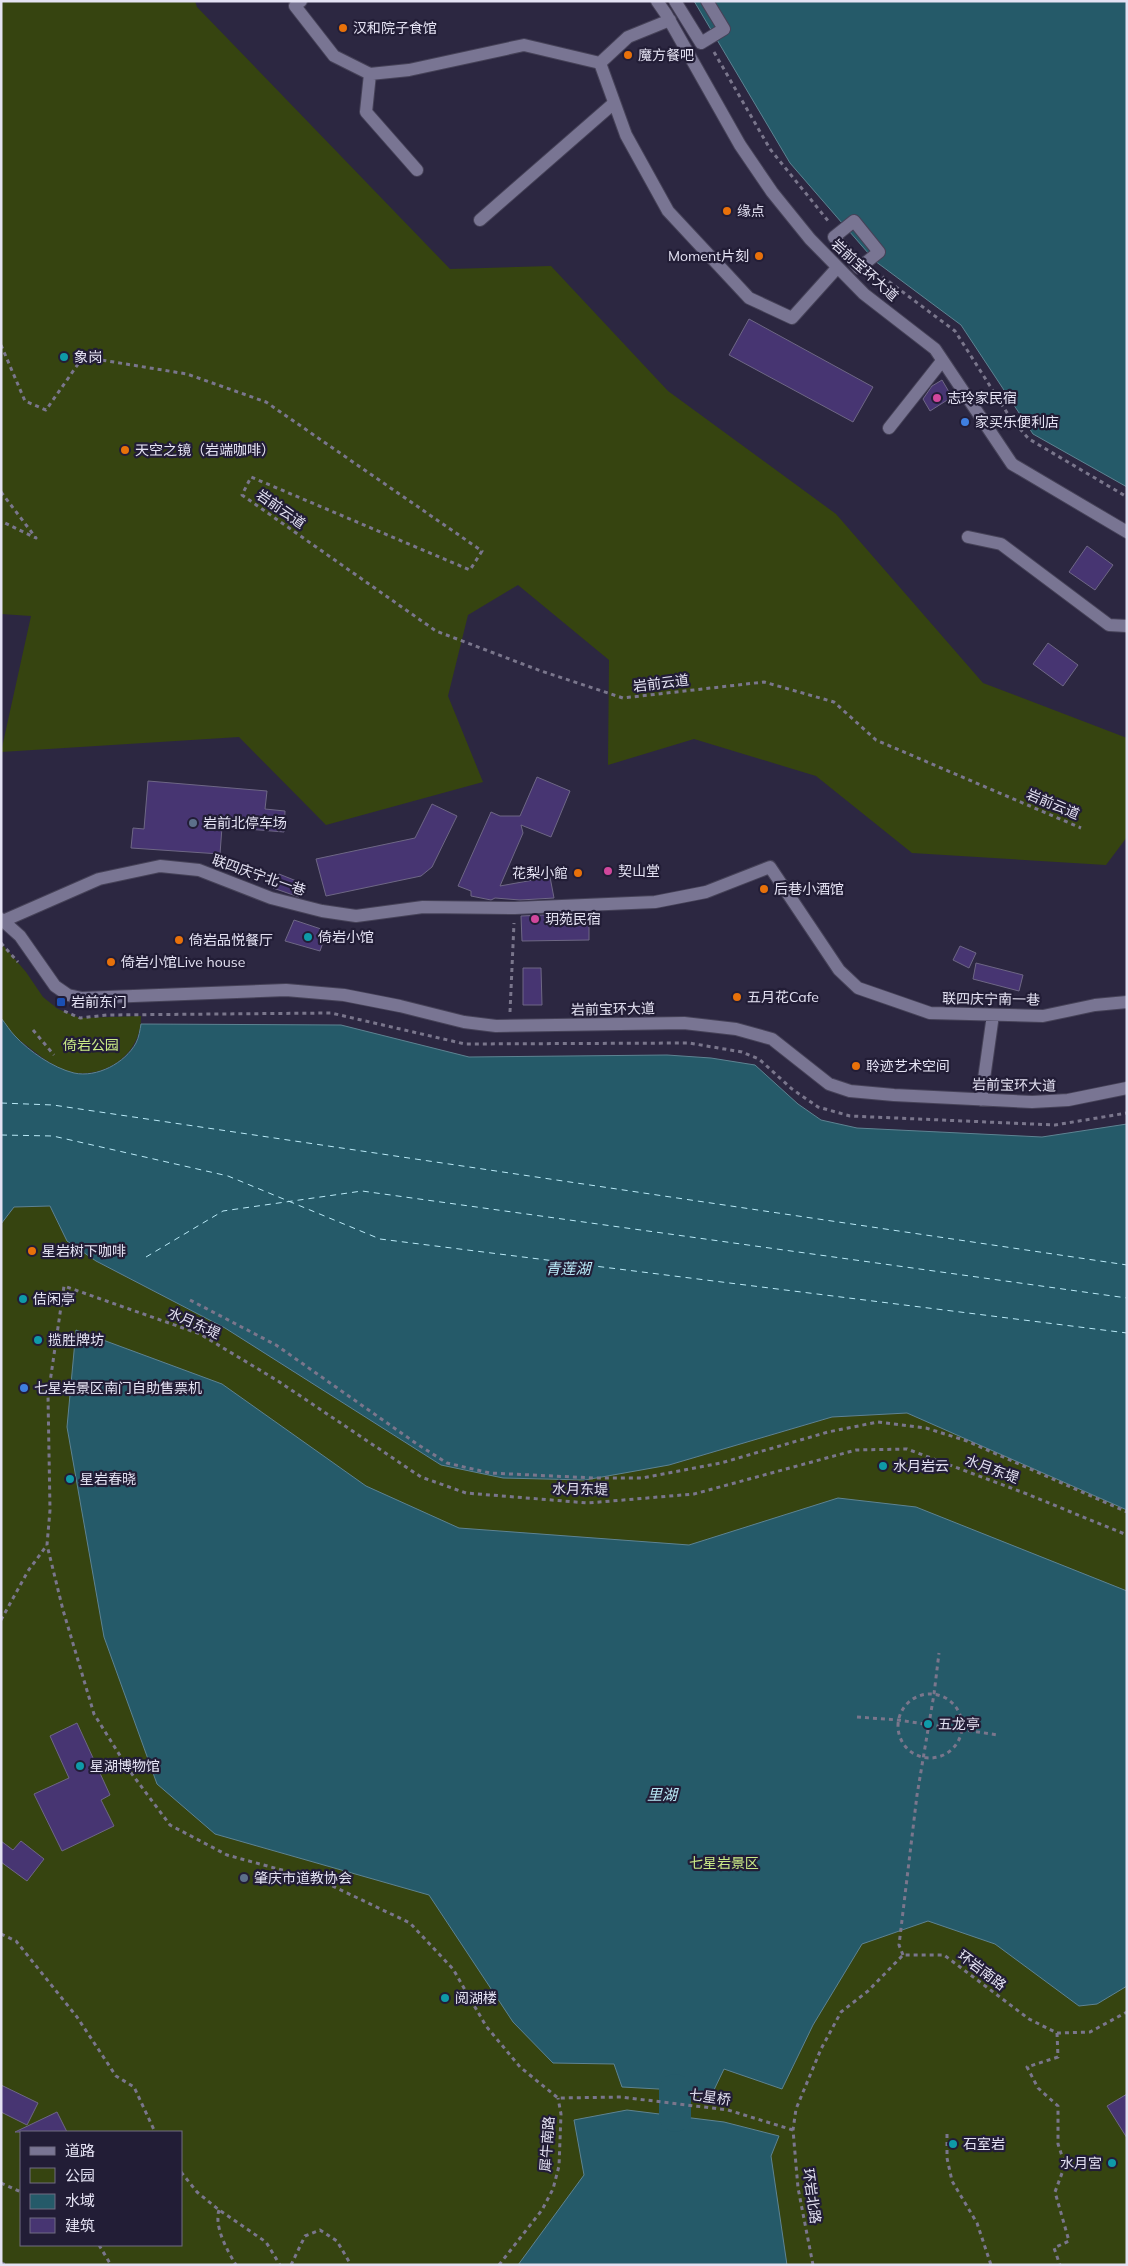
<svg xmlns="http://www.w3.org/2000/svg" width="1128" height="2266" font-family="Mulish,'Noto Sans SC',sans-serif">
<rect width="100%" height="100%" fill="#2c2741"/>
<path fill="#364410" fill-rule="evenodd" d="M1,1H195L197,7L450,269L551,266L668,391L836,514L983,683L1127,738V837L1106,865L912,853L816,776L694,739L608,765L609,660L518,585L468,615L448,696L483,782L326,825L239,737L1,752L31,616L1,614Z
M1,943L26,972L43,997L58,1009L80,1018L141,1016C142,1051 110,1077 75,1073C57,1070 40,1056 26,1045C17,1038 3,1027 1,1016C0,998 1,963 1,943Z
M50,1206L67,1241L96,1261L225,1328L441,1465H669L832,1417L907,1413L1127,1510V2265H1V1224L14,1207ZM21,2132H181V2245H21Z"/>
<path fill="#255a69" stroke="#5e8392" d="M694,1H1127V487L1033,434L961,325L875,261L790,163Z
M1,1018C6,1024 10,1031 15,1036C29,1051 53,1068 74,1073C97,1078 125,1063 136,1043C139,1037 140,1030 141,1024L341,1025L469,1057L667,1055L711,1058L755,1065L798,1104L821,1120L857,1128L1042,1137L1127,1124V1510L907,1413L832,1417L669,1465L585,1480L503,1478L441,1465L225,1328L96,1261L67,1241L50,1206L14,1207L1,1224Z
M76,1330L222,1384L366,1486L459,1528L689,1545L838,1498L916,1507L1127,1591V1986L1097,2004L1079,2006L995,1944L928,1921L862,1944L813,2025L782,2089L724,2069L713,2092L622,2087L614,2064L553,2063L513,2022L429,1895L215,1834L157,1784L104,1637L67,1427Z
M627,2110L724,2122L779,2136L771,2156L787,2265H518L584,2175L574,2120Z"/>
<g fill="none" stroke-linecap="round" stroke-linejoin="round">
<path stroke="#255a69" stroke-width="32" d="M675,2116V2090"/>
<path stroke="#b9e9f7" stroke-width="1" stroke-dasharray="6 5" stroke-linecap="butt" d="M1,1103L53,1105L1127,1265
M1,1135L53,1136L228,1176L380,1239L1127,1333
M146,1257L223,1211L362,1191L1127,1298"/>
</g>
<path fill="#473572" stroke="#6e6785" d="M749,319L873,387L853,422L729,355Z
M942,380L952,397L930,411L923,399L932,386Z
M1087,546L1113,565L1095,590L1069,572Z
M1048,643L1078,665L1063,686L1033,664Z
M537,777L570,791L551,837L521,825L523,833L500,886L550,877L554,898L520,900L495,898L491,900L471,896V891L458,886L491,812L500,816H520Z
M148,781L267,791L265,809L285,811L284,832L222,827L220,854L131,848L133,828L144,829Z
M432,804L457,816L432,867L421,876L326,896L316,859L415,838Z
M279,874L304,884L299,897L273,888Z
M589,913V940L522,941L521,916Z
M294,920L327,931L320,951L285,941Z
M960,946L976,953L969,968L953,960Z
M976,963L1023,975L1019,991L973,979Z
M523,968H541L542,1005H523Z
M77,1723L110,1795L101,1800L114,1826L62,1851L34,1794L69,1778L50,1736Z
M1,1841L13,1850L21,1841L44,1859L27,1881L1,1862Z
M1,2085L38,2103L27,2125L1,2112Z
M1127,2094V2138L1107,2106Z
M57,2112L67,2132H15Z"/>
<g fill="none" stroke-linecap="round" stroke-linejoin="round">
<g stroke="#464258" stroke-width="14">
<path id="minor" d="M301,1L295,6L334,56L370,74L409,70L524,45L600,63L626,135L668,211L749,298L792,318L837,268
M657,1L666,14L740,145L772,192L810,239L864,294L935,349L1012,464L1127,532
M675,1L701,43L724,29L707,1
M600,63L628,37L670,20
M370,74L366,112L417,170
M480,220L614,103
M854,221L879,252L859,268L834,237Z
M889,428L942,361
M968,537L1001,544L1109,625L1127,626
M1,919L20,936L55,986L68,995L82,998L286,990L344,995L400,1006L464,1022L496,1026L684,1023L736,1029L772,1039L829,1084L850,1091L894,1095L1032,1102L1068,1100L1127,1088
M3,921L99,879L160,866L199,870L271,898L322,911L356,916L423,907L515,908L655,902L706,892L770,867L839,970L858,988L930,1013L1043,1016L1095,1005L1127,1002
M981,1100L993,1015"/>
</g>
<path stroke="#7a768c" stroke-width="3" stroke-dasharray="4 4" stroke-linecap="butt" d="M714,52L770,149L829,222
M876,272L955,331L1011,419L1029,439L1127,497
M1,345L25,401L46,410L83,357L187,374L266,402L482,551L470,570L251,477L242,495L436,631L541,671L623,698L764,682L834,702L876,740L1081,828
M1,492L36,538L1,521
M1,943L18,962
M64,1011L80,1018L107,1015L331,1013L465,1044L689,1043L742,1052L759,1059L792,1089L818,1107L850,1116L1055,1125L1127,1113
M510,1012L514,923
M33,1030L54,1055
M190,1300L276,1345L417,1444L447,1463L490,1473L594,1478H642L721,1463L828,1432L878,1422L926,1428L967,1441L1127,1512
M1,1620L28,1571L47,1545
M898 1726a32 32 0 1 1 64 0a32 32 0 1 1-64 0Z
M857,1717L898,1720L998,1735
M1,1934L16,1941L77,2017L116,2076L134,2087L155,2132
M903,1955L899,1945L917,1795L934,1694L939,1653
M1057,2033L1058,2057L1027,2067L1038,2088L1058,2106V2144L1065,2165L1055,2192L1069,2241L1054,2248L1060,2265
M793,2130L728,2110L621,2097L558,2098L520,2067L486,2026L453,1969L410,1923L322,1881L227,1855L170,1825L129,1770L94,1714L63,1610L47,1545L50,1510L48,1396L64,1286L200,1334L278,1381L421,1477L466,1493L588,1503L694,1494L856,1450L907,1449L1027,1494L1127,1535
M947,2134V2158L952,2181L977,2223L991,2265
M181,2172L197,2192L219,2210L266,2242L280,2265
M1,2183L21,2192
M219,2210C214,2227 227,2250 236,2265
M99,2245L111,2265
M1,2263L6,2265
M291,2265L305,2236L320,2230L337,2241L351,2265
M499,2265L542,2210L553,2189L559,2166L561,2114L558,2098
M813,2265L798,2188L793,2130L796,2109L821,2049L841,2012L868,1991L903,1955H944L1029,2019L1057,2033L1090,2032L1127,2012"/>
<use href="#minor" stroke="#797593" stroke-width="12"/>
</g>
<g fill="#e8710a" stroke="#221d36" stroke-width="2">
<circle cx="343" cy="28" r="5"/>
<circle cx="628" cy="55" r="5"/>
<circle cx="727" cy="211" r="5"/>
<circle cx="759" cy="256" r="5"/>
<circle cx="125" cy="450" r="5"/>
<circle cx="578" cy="873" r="5"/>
<circle cx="764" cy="889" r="5"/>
<circle cx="179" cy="940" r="5"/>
<circle cx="111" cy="962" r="5"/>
<circle cx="737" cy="997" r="5"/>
<circle cx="856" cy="1066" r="5"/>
<circle cx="32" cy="1251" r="5"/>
</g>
<g fill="#0f9aa8" stroke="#221d36" stroke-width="2">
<circle cx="64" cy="357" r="5"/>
<circle cx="308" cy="937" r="5"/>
<circle cx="23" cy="1299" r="5"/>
<circle cx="38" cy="1340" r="5"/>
<circle cx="883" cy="1466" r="5"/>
<circle cx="70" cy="1479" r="5"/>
<circle cx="928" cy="1724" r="5"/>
<circle cx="80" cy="1766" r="5"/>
<circle cx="445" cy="1998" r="5"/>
<circle cx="953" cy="2144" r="5"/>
<circle cx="1112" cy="2163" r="5"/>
</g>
<g fill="#d1479c" stroke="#221d36" stroke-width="2">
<circle cx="937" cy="398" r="5"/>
<circle cx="608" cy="871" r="5"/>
<circle cx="535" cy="919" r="5"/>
</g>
<g fill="#3f7fe0" stroke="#221d36" stroke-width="2">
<circle cx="965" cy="422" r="5"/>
<circle cx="24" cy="1388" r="5"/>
</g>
<g fill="#5c6f8a" stroke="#221d36" stroke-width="2">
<circle cx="193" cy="823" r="5"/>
<circle cx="244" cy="1878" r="5"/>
</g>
<rect fill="#1a4fb4" stroke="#221d36" stroke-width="2" x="56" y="997" width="10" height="10" rx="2.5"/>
<g text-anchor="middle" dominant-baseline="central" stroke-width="4.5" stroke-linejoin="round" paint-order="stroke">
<g font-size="14" fill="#e4e2f3" stroke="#221d36" text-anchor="start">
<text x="353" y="28">汉和院子食馆</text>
<text x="638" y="55">魔方餐吧</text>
<text x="737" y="211">缘点</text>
<text x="749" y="256" text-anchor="end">Moment片刻</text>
<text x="74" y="357">象岗</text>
<text x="947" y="398">志玲家民宿</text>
<text x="975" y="422">家买乐便利店</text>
<text x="135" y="450">天空之镜（岩端咖啡）</text>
<text x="203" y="823">岩前北停车场</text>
<text x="618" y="871">契山堂</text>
<text x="568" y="873" text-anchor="end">花梨小館</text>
<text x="774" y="889">后巷小酒馆</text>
<text x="545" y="919">玥苑民宿</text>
<text x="318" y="937">倚岩小馆</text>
<text x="189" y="940">倚岩品悦餐厅</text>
<text x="121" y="962">倚岩小馆Live house</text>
<text x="747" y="997">五月花Cafe</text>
<text x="71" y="1002">岩前东门</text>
<text x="866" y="1066">聆迹艺术空间</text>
<text x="42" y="1251">星岩树下咖啡</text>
<text x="33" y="1299">佶闲亭</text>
<text x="48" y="1340">揽胜牌坊</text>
<text x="34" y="1388">七星岩景区南门自助售票机</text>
<text x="893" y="1466">水月岩云</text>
<text x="80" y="1479">星岩春晓</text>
<text x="938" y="1724">五龙亭</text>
<text x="90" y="1766">星湖博物馆</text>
<text x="254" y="1878">肇庆市道教协会</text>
<text x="455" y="1998">阅湖楼</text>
<text x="963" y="2144">石室岩</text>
<text x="1102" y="2163" text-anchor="end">水月宮</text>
</g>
<g font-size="14" fill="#e4e2f3" stroke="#221d36">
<text transform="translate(865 270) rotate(42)">岩前宝环大道</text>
<text transform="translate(281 509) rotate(35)">岩前云道</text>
<text transform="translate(661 683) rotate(-7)">岩前云道</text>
<text transform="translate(1053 804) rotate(23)">岩前云道</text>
<text transform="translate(259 875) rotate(19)">联四庆宁北一巷</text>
<text transform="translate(991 999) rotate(1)">联四庆宁南一巷</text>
<text transform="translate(613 1009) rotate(-1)">岩前宝环大道</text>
<text transform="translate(1014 1085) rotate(1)">岩前宝环大道</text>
<text transform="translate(194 1323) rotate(24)">水月东堤</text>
<text transform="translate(992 1469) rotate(20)">水月东堤</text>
<text transform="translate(580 1489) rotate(1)">水月东堤</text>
<text transform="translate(982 1970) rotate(37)">环岩南路</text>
<text transform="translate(710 2097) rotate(8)">七星桥</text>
<text transform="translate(547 2144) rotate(-86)">犀牛南路</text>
<text transform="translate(812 2196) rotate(82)">环岩北路</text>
</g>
<g font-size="14" fill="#caea87" stroke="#221d36">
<text x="91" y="1045">倚岩公园</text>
<text x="724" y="1863">七星岩景区</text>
</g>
<g font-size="15" font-style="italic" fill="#b9e9f7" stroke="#221d36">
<text x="568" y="1268">青莲湖</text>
<text x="662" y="1794">里湖</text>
</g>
</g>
<rect width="1128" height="2266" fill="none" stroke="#e4e2f3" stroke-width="5"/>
<rect x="20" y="2131" width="162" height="115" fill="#221d36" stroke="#706c82"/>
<rect x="30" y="2147" width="25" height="8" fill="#797593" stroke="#706c82"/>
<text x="65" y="2156" font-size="15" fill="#e4e2f3">道路</text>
<rect x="30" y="2168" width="25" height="15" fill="#364410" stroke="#706c82"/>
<text x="65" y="2181" font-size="15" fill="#e4e2f3">公园</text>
<rect x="30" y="2194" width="25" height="15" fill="#255a69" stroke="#706c82"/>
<text x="65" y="2206" font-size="15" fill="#e4e2f3">水域</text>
<rect x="30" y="2218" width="25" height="15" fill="#473572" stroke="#706c82"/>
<text x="65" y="2231" font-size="15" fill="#e4e2f3">建筑</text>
</svg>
